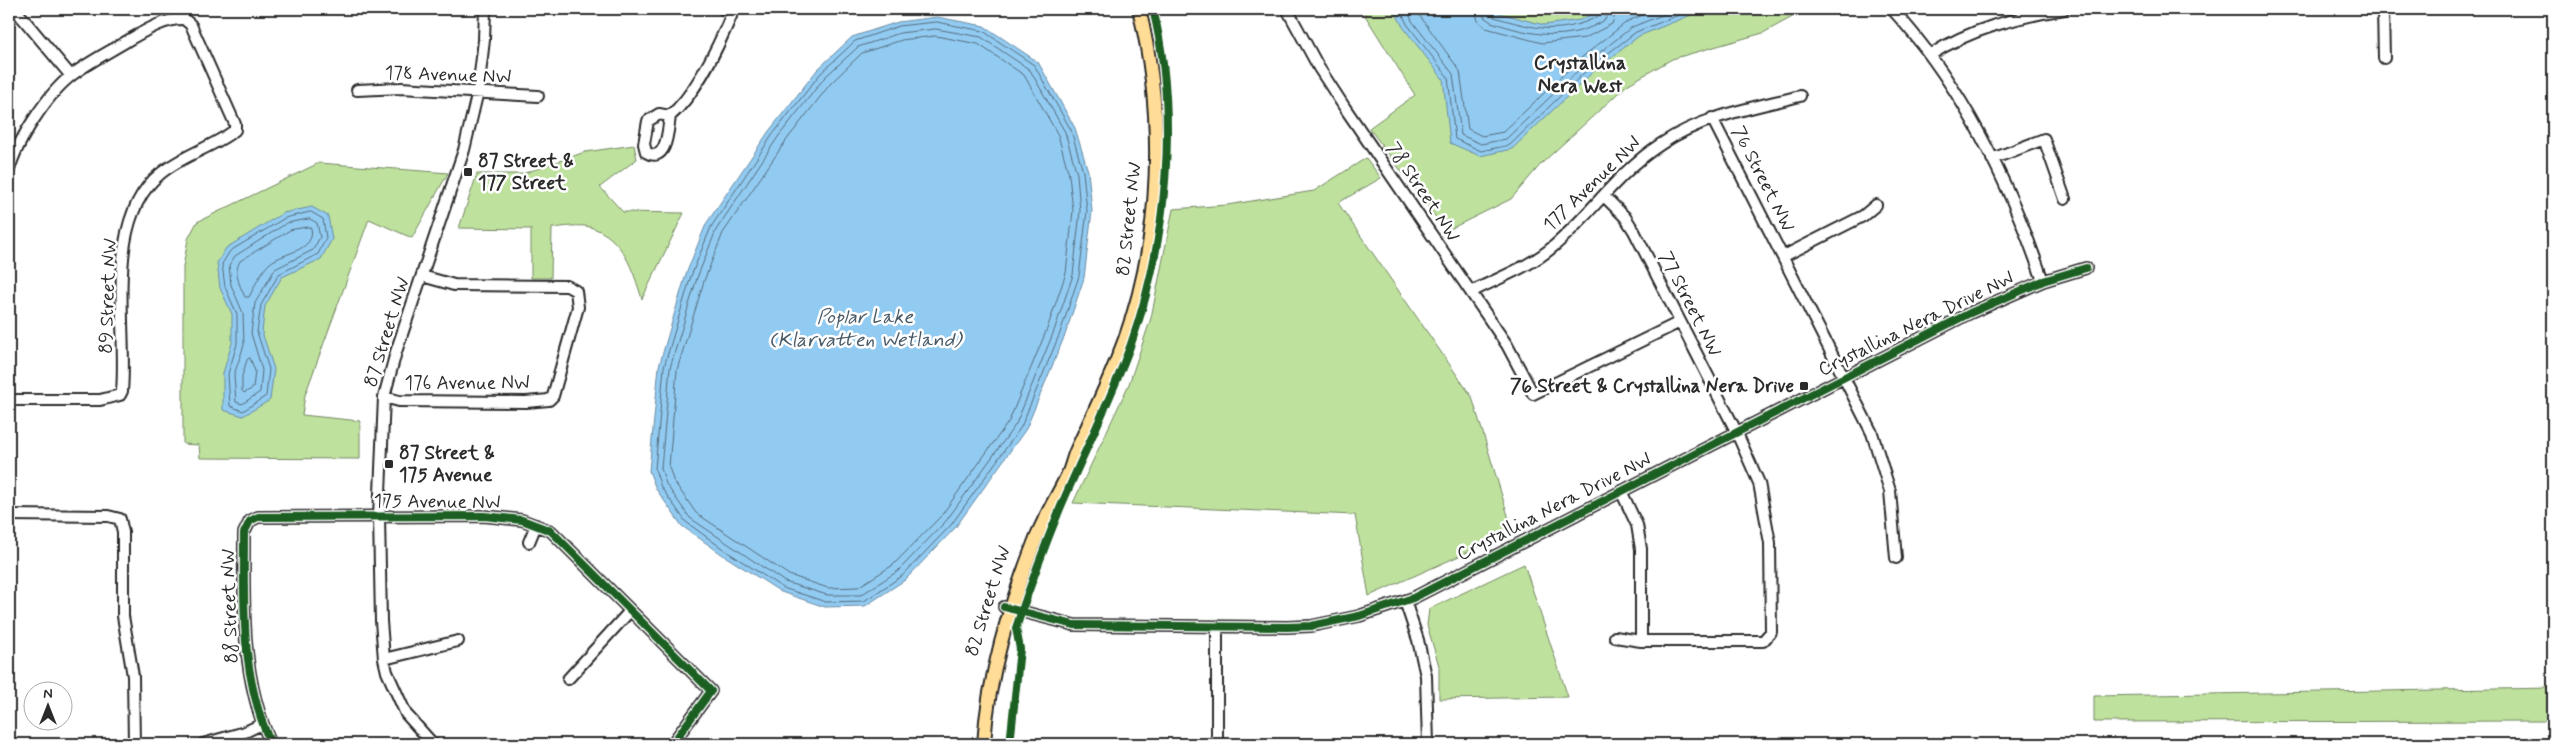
<svg xmlns="http://www.w3.org/2000/svg" width="2562" height="753" font-family="Mynerve,sans-serif">
<rect width="100%" height="100%" fill="#fff"/>
<filter id="ink" filterUnits="userSpaceOnUse"><feTurbulence type="fractalNoise" baseFrequency=".02" numOctaves="2"/><feDisplacementMap in="SourceGraphic" scale="10" xChannelSelector="R" yChannelSelector="G"/><feConvolveMatrix kernelMatrix="1 2 1 2 8 2 1 2 1" color-interpolation-filters="sRGB"/></filter>
<g filter="url(#ink)">
<path fill="#bee29d" stroke="#748664" d="M1361,9H1807L1763,33L1672,59L1627,85L1541,164L1511,199L1446,231L1369,128L1415,95Z
M634,145L637,159L600,187L623,212L684,213L642,299C633,270 623,237 590,227C580,224 563,227 552,228L551,278H531V229L459,228L477,174H522L585,152Z
M1366,158L1381,178L1338,203L1472,397L1513,532L1369,596L1355,515L1073,503L1129,384L1151,318L1173,209L1227,205L1314,191Z
M319,163L448,173L412,238L369,219L305,395L302,415L360,421V459L200,458L199,445L183,444V267L188,239L197,222Z
M1524,564L1568,697L1439,699V666L1427,625L1429,609Z
M2553,688V721L2094,722V696Z"/>
<path fill="#92cbf2" stroke="#698ba2" d="M1394,9H1491L1496,12L1544,25L1580,20L1602,9H1725L1696,13L1639,36L1593,72L1512,149L1480,156L1450,143L1443,79L1403,27Z
M937,17L984,26L1038,62L1075,128L1088,171L1092,211L1084,278L1065,335L1026,429L955,528L905,580L865,606L825,607L781,592L723,555L682,526L656,489L649,471L659,366L686,274L706,224L769,131L817,70L852,37L898,22Z
M312,207L328,216L332,239L321,259L282,277L265,306L262,332L274,369L270,400L243,416L223,410V373L232,343V314L220,288L217,263L226,248L283,213Z"/>
<g fill="none" stroke-linecap="round" stroke-linejoin="round">
<path stroke="#546b7b" stroke-width="1" d="M1400,9L1407,24L1448,77L1455,139L1481,151L1510,145L1589,68L1636,32L1694,9
M1407,9L1412,21L1453,74L1461,135L1481,144L1506,139L1585,64L1632,27L1677,9
M1415,9L1460,71L1468,129L1482,136L1503,132L1581,58L1628,21L1657,9
M1475,9L1478,21L1486,28L1542,43L1585,38L1612,24L1617,9
M1483,9L1484,17L1491,22C1531,35 1567,43 1605,20L1609,9
M1489,9L1494,17C1536,29 1560,36 1601,15L1603,9
M937,22L983,31L1034,65L1071,130L1083,172L1087,211L1079,276L1060,333L1021,427L951,525L902,576L864,601L826,602L783,588L726,551L686,522L661,487L655,469L664,367L691,276L711,227L773,134L821,73L855,41L899,26Z
M936,29L981,37L1030,70L1065,132L1077,174L1080,211L1073,275L1054,331L1016,424L946,521L898,571L861,595H827L785,582L690,518L666,484L661,468L670,368L697,278L716,230L778,137L825,77L858,47L900,33Z
M936,36L978,44L1024,75L1058,135L1069,175L1073,211L1066,273L1047,329L1009,421L941,516L893,565L858,587L828,588L789,575L696,513L673,480L669,467L677,370L704,281L723,233L785,142L831,83L862,53L902,40Z
M311,212L323,219L326,238L318,254L279,274L261,305L257,332L269,369L266,396L243,411L230,406L228,374L237,344V314L225,287L222,264L230,251L285,218Z
M310,219L317,223L320,237L313,250L275,269L255,303L251,333L262,370L260,392L242,404L236,402L234,375L244,345L243,313L231,285L229,265L235,256L287,223Z
M308,227L311,228C316,251 284,252 270,263C261,271 255,286 249,297H245C240,286 233,273 240,261L290,230Z
M250,358L255,371L253,388L244,393L242,391V376L247,360Z"/>
<g stroke="#2b2b2b" stroke-width="14">
<path id="minor" d="M15,9L71,76
M723,9L733,12
M1287,9L1319,68L1345,108L1507,345L1533,394L1680,322
M1892,9C1962,85 2010,184 2043,281
M2383,9L2384,58
M1930,55C1970,29 2018,17 2064,9
M357,90L401,88L538,96
M670,116C668,129 667,165 646,152L644,144L648,121L659,114L670,116C698,92 720,43 734,9
M1712,118L1872,433L1890,491L1896,558
M1992,159L2044,139L2065,199
M9,170C17,141 48,93 72,75C89,62 109,52 127,41C143,32 165,18 184,19L191,25L235,124V130C212,148 182,155 160,174C103,220 128,327 122,391L120,395L100,400H9
M1604,196L1625,217L1634,231L1736,431L1759,483L1770,543L1771,632L1763,641H1641L1615,637
M1784,256L1863,216L1876,205
M1471,292C1498,278 1530,267 1554,246C1591,214 1619,171 1661,144C1703,116 1752,108 1800,96
M384,397L399,401L526,402L549,400L553,396L578,307L576,291L567,286L454,285L422,276
M1621,491L1637,525L1641,549V641
M9,515L108,516L120,519L123,532V616L133,676L134,744
M529,542L536,525
M1405,601L1418,640L1426,676L1428,744
M1004,607L1074,625L1287,627L1311,626L1359,616L1413,598L1970,313L2043,281L2086,268
M1217,627V744
M384,659L458,641
M568,679L630,611
M203,744L245,732L262,724
M271,744C240,675 244,607 244,533L250,521L258,517L484,516L522,520L551,531L711,691L672,744
M433,744L406,714L387,672L384,659L381,621L379,517L384,397L396,352L464,150L478,91L484,40L485,9"/>
</g>
<g stroke="#2b2b2b" stroke-width="16">
<path id="major" d="M984,744C988,675 1009,608 1034,543C1043,519 1057,497 1068,474C1072,466 1073,457 1077,449C1094,413 1111,377 1125,339C1162,237 1165,115 1139,9"/>
</g>
<use href="#minor" stroke="#fff" stroke-width="10"/>
<use href="#major" stroke="#ffdd96" stroke-width="12"/>
<g stroke="#fff" stroke-width="11">
<path id="cycleway" d="M1004,607L1074,625L1287,627L1311,626L1359,616L1413,598L1970,313L2043,281L2086,268
M271,744C240,675 244,607 244,533L250,521L258,517L484,516L522,520L551,531L711,691L672,744
M1010,744L1020,649L1016,628C1029,589 1043,550 1059,511C1082,456 1110,402 1131,344C1167,242 1179,115 1153,9"/>
</g>
<use href="#cycleway" stroke="#1b5e20" stroke-width="8"/>
</g>
</g>
<g fill="#2b2b2b" stroke="#fff" stroke-width="2">
<rect x="463" y="167" width="10" height="10" rx="2.5"/>
<rect x="1799" y="381" width="10" height="10" rx="2.5"/>
<rect x="384" y="459" width="10" height="10" rx="2.5"/>
</g>
<g text-anchor="middle" dominant-baseline="central" stroke-width="5" stroke-linejoin="round" paint-order="stroke">
<g font-size="19" fill="#2b2b2b" stroke="#fff">
<text transform="translate(448 75) rotate(2)">178 Avenue NW</text>
<text transform="translate(1763 179) rotate(63)">76 Street NW</text>
<text transform="translate(1592 184) rotate(-44)">177 Avenue NW</text>
<text transform="translate(1423 192) rotate(56)">78 Street NW</text>
<text transform="translate(1129 219) rotate(-84)">82 Street NW</text>
<text transform="translate(108 296) rotate(-88)">89 Street NW</text>
<text transform="translate(1690 304) rotate(63)">77 Street NW</text>
<text transform="translate(1916 324) rotate(-26)">Crystallina Nera Drive NW</text>
<text transform="translate(387 332) rotate(-73)">87 Street NW</text>
<text x="467" y="383">176 Avenue NW</text>
<text transform="translate(437 502) rotate(1)">175 Avenue NW</text>
<text transform="translate(1554 507) rotate(-27)">Crystallina Nera Drive NW</text>
<text transform="translate(988 601) rotate(-73)">82 Street NW</text>
<text transform="translate(230 606) rotate(-92)">88 Street NW</text>
</g>
<g font-size="19" font-weight="bold" fill="#2b2b2b" stroke="#fff" text-anchor="start">
<text x="478" y="161">87 Street &amp;<tspan x="478" dy="22">177 Street</tspan></text>
<text x="1794" y="386" text-anchor="end">76 Street &amp; Crystallina Nera Drive</text>
<text x="399" y="453">87 Street &amp;<tspan x="399" dy="22">175 Avenue</tspan></text>
</g>
<g font-size="20" font-weight="bold" fill="#2b2b2b" stroke="#fff">
<text x="1580" y="63">Crystallina<tspan x="1580" dy="23">Nera West</tspan></text>
</g>
<g font-size="20" font-style="italic" fill="#4a5b67" stroke="#fff">
<text x="865" y="317">Poplar Lake<tspan x="865" dy="23">(Klarvatten Wetland)</tspan></text>
</g>
</g>
<rect width="2562" height="753" fill="none" stroke="#fff" stroke-width="30"/>
<rect x="15" y="15" width="2532" height="723" fill="none" stroke="#2b2b2b" stroke-width="2" filter="url(#ink)"/>
<g transform="translate(48 706)"><circle r="24" fill="#ffffff" stroke="#aaaaaa"/>
<path d="M0-4L9 19L0 12L-9 19Z" fill="#2b2b2b"/>
<text y="-8" font-size="14" font-weight="bold" text-anchor="middle" fill="#2b2b2b">N</text>
</g>
</svg>
